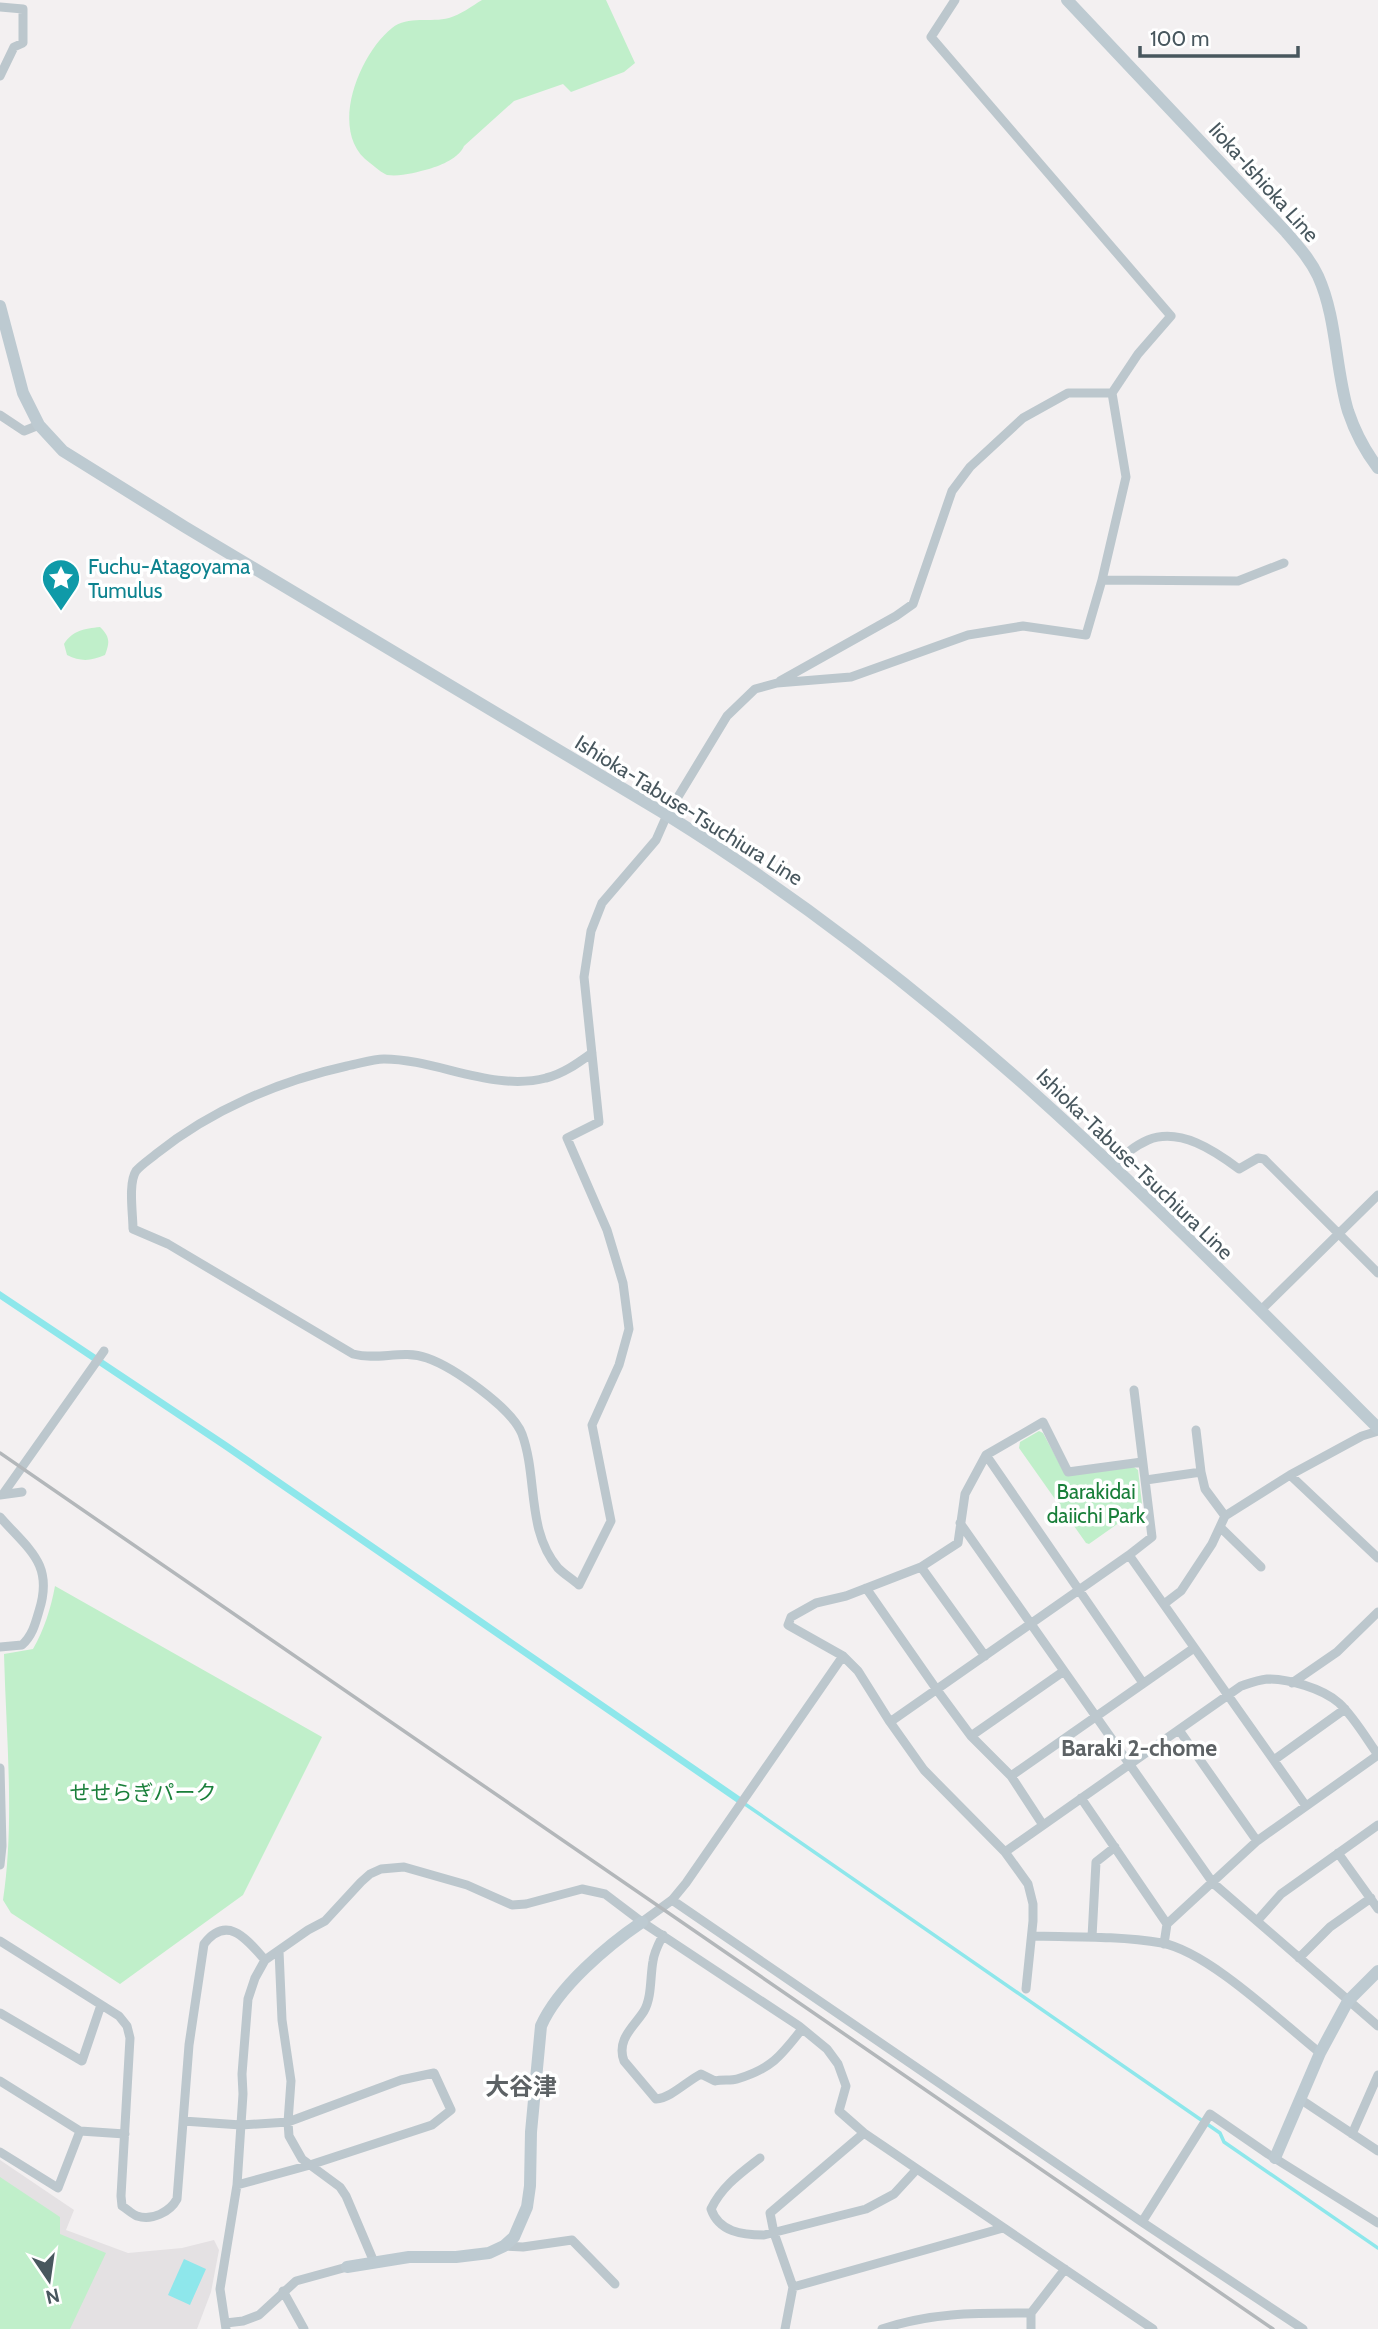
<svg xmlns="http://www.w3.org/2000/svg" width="1378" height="2329" font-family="Cabin,'Noto Sans JP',sans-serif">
<rect width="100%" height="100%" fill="#f3f0f1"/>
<path fill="#e4e1e3" d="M0,2160L74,2210L66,2230L128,2253L182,2248L214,2240L219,2250L211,2292L197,2329H0Z"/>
<path fill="#c0efca" d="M482,0H606L635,63L624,72L571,92L563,84L514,101L464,146C459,158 442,165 429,169C417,172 401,177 387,175C382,173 375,167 370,163C327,133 359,54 392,28C408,15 431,23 449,18C460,15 472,6 482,0Z
M100,627C110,637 110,642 105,655C91,661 81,662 67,655L64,644C73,630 84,629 100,627Z
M1039,1431L1043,1433L1066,1476L1134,1467L1138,1470L1142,1504L1140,1508L1089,1544L1086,1543L1019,1448L1020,1442Z
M55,1586L322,1737L243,1895L120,1984L11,1913L3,1900C15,1820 6,1735 4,1654L33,1649C44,1630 51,1608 55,1586Z
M0,2177L60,2217V2234L106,2253L70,2329H0Z"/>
<path fill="#8ee7eb" d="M0,1291L228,1443L742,1798L739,1804L224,1449L0,1299Z
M184,2259L206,2269L190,2305L168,2295Z"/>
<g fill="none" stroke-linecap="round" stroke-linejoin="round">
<path stroke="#8ee7eb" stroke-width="3.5" d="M742,1802L1220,2133L1224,2142L1378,2248"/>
<path stroke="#bcc7cd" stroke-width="9" d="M0,7L23,9V43L14,47L0,76
M0,415L24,431L39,425
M1102,580L1238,581L1284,563
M780,681L896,616L913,604L952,491L970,467L1023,418L1068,393H1112
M592,1053C578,1063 563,1074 546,1078C493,1092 436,1059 384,1059C372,1059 359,1064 347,1066C279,1081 211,1110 156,1154C150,1159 141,1165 136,1171C128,1183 133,1214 133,1229L168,1244L353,1354C378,1361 402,1349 427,1358C453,1367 512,1408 522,1434C538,1478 526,1530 558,1568C564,1574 572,1579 579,1585L611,1521L592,1425L619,1365L629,1329L623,1283L607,1230L567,1138L599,1122L584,977L591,931L602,903L656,840L667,815L727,716L755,689L777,683L851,677L968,635L1023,626L1086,635L1102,580L1126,477L1112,393L1138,354L1171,316L931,37L955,0
M1112,1166C1123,1156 1134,1146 1148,1140C1180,1127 1215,1151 1239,1169L1258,1158L1264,1159L1378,1273
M1260,1311L1378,1195
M1196,1430L1201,1472
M986,1455L1143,1683
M1290,1475L1378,1558
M1146,1480L1201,1472L1205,1489L1225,1516
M3,1494L104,1351
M0,1495L22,1492
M0,1517C29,1550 54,1564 39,1611C35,1625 32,1636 22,1645L0,1647
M960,1523L1213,1883L1378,2026
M1220,1527L1261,1567
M1129,1555L1306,1806
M921,1567L985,1656
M866,1588L937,1690L971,1736L1011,1776L1043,1825
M1164,1604L1181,1591L1212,1544L1225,1516L1290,1475L1362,1436L1378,1431
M1292,1683L1337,1652L1378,1612
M890,1722L1129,1555L1152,1537L1134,1390
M1179,1730L1257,1841
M971,1736L1064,1671
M1274,1760L1345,1709
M0,1768L2,1846L0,1865
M1011,1776L1194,1648
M1081,1798L1167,1924
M1005,1852L1241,1686C1250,1683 1258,1680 1267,1679C1289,1679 1322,1688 1339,1703C1354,1717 1366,1738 1378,1755
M1338,1853L1378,1909
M672,1900L1142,2222L1303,2329
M1257,1921L1281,1894L1378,1825
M642,1922L672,1900L686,1883L843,1656
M663,1935C659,1943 654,1952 653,1961C650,1977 652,1997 644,2011C634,2027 616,2039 624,2061L656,2099C671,2098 687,2081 701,2074L715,2081C722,2079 731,2081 737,2079C771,2069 781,2056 802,2029
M1033,1936C1075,1937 1120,1936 1162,1943C1209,1952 1281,2022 1320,2053
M1092,1937L1096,1862L1115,1847
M0,1941L119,2016L127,2026L130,2038L121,2196L122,2206C127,2209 132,2214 137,2216C152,2221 170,2212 177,2199L189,2045L204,1944C228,1913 248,1941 265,1960
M1164,1944L1167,1924L1257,1841L1378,1755
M279,1951L282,2020L291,2081L288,2122L289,2136L302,2159L340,2187L346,2196L374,2262
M1299,1958L1330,1927L1371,1898
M1026,1989L1033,1921V1904L1028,1884L1005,1852L924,1770L890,1722L858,1671L843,1656L788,1625L791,1617L816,1603L846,1596L921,1567L958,1543L965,1494L986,1455L1043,1422L1068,1472L1142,1462
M0,2013L82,2061L101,2005
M0,2081L80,2131L125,2134
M1300,2099L1378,2151
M183,2121L241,2125L288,2122L401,2080L434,2073L451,2110L432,2125L310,2165L237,2185
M1352,2134L1378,2075
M0,2152L58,2188L80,2131
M760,2158C741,2173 722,2186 711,2209C719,2232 742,2235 764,2235L866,2209L894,2194L917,2169
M1142,2222L1210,2114L1268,2154L1378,2223
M504,2246L523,2247L572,2240L615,2284
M793,2287L1003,2228
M283,2291L304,2329
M226,2323L243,2321L259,2315L296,2281L347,2267
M226,2329L220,2289L237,2185L243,2094L242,2074L248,1999L255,1978L265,1960L308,1930L325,1921L361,1882L370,1874L381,1869L404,1867L467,1885L512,1905L526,1904L582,1889L605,1894L642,1922L799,2026L827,2049L838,2064L846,2086L839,2111L864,2133L1153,2329
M785,2329L793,2287L774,2233L770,2213L864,2133
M882,2329C933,2312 977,2313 1031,2313
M1031,2329V2313L1065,2269"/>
<path stroke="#bdcad1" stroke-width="12" d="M1067,0L1286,232C1298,246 1310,259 1318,276C1337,318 1335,367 1348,411C1355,432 1365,451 1378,468
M0,306L23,393L39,425L63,451L185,527L667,815C799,897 922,993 1037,1096C1155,1202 1266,1316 1378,1428
M1275,2158L1320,2053L1348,2001L1378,1971
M347,2267L409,2257H456L489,2253L504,2246L514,2237L527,2207L530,2186L531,2132L541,2026C558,1987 608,1945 642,1922"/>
<path stroke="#b3b7ba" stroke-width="3.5" d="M0,1453L1273,2329"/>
</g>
<defs>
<g id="sight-pin" transform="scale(2.0125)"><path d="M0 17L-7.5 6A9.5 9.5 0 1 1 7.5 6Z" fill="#0f9aa8" stroke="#fff"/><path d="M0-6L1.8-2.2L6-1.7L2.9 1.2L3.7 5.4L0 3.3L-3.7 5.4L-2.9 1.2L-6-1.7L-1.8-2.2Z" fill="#fff"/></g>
</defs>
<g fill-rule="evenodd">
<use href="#sight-pin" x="61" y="578"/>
</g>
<g text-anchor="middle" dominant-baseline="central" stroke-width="7" stroke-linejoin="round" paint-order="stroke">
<g font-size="21" fill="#48575e" stroke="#fff">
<text transform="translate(1264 182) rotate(48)">Iioka-Ishioka Line</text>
<text transform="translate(689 810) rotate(32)">Ishioka-Tabuse-Tsuchiura Line</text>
<text transform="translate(1135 1164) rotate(44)">Ishioka-Tabuse-Tsuchiura Line</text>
</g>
<g font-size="21" fill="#0d838f" stroke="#fff" text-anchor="start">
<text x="88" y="566">Fuchu-Atagoyama<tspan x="88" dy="24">Tumulus</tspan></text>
</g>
<g font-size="21" fill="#197f3a" stroke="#fff">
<text x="1096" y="1491">Barakidai<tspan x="1096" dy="24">daiichi Park</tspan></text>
<text x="143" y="1792">せせらぎパーク</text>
</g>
<g font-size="23" font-weight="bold" fill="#5d6265" stroke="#fff">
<text x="1139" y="1748">Baraki 2-chome</text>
</g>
<g font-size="24" font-weight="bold" fill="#5d6265" stroke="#fff">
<text x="521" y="2086">大谷津</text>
</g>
</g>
<g transform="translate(49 2280) rotate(167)" stroke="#ffffff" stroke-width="5" paint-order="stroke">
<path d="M0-5L12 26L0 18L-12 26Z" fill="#48575e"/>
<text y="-10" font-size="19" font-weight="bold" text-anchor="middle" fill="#48575e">N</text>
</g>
<path d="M1140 46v10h158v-10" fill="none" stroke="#48575e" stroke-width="3.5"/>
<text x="1150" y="46" font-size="21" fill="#48575e" stroke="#ffffff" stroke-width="5" paint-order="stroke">100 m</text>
</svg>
